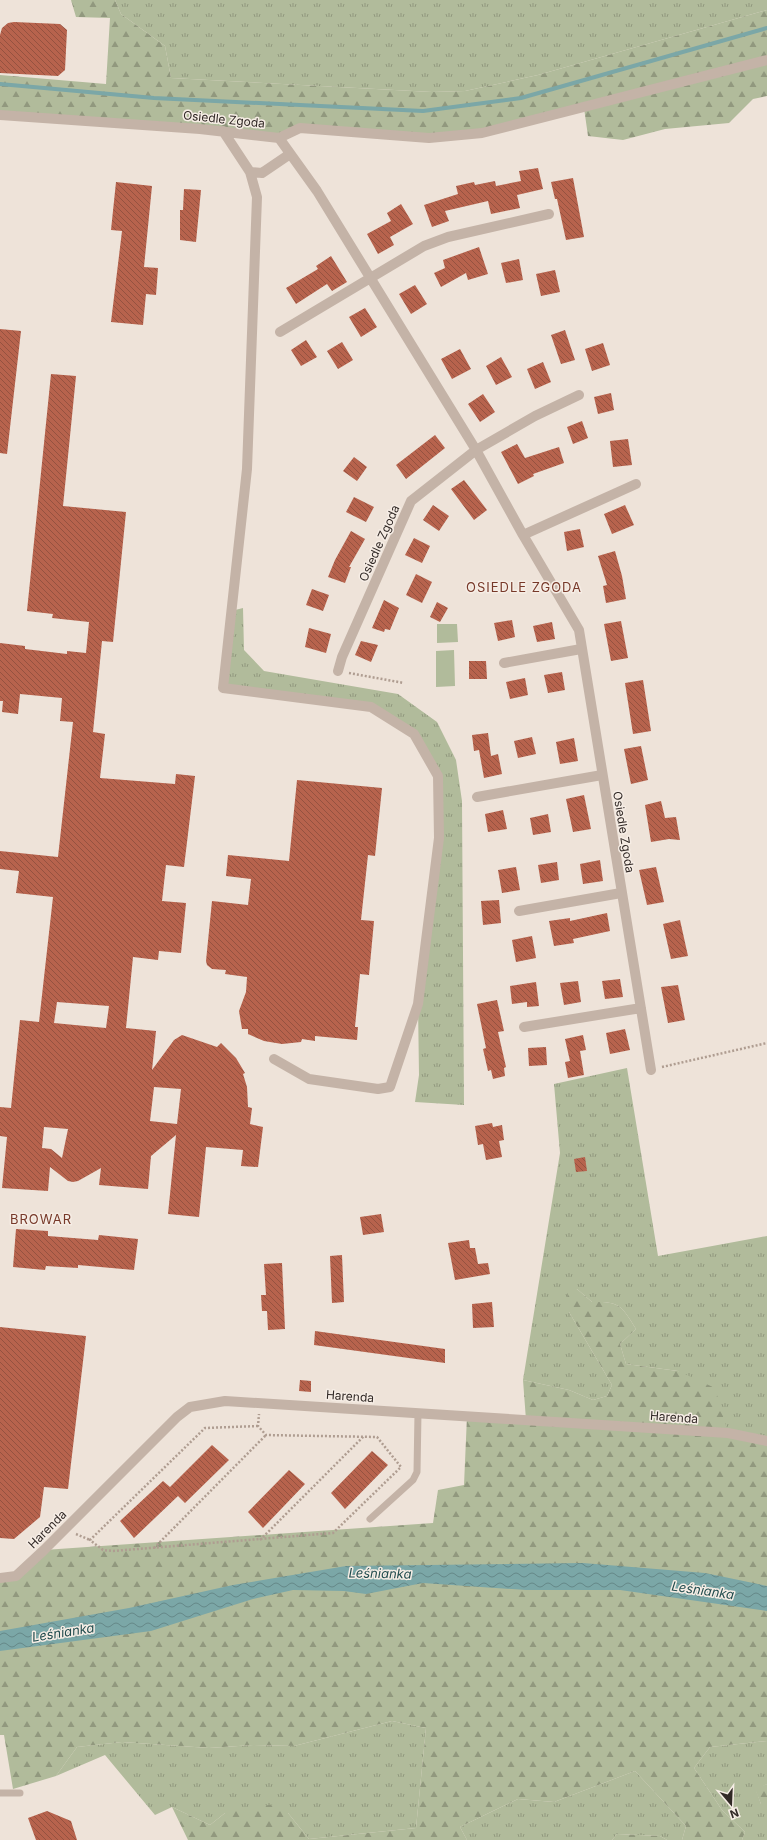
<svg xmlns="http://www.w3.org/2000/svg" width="767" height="1840" font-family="Inter,sans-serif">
<defs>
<pattern id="grass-tufts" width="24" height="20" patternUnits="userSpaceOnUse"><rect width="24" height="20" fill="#b1bb9b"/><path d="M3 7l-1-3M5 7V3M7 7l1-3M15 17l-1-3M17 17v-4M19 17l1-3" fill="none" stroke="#91987e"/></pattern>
<pattern id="forest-firs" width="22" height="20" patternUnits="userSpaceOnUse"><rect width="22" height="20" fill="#b1bb9b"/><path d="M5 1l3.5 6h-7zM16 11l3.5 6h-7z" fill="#91987e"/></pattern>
<pattern id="water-waves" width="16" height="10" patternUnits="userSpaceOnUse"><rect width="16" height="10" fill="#7ba7a7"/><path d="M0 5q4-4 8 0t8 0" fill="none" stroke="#658888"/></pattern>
<pattern id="building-back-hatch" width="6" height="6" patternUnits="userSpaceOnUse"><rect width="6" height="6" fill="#b7634d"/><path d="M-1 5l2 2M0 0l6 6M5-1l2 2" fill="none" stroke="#955240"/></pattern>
</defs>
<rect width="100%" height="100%" fill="#eee3d9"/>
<path fill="url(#grass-tufts)" d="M115,0H767V10L538,75L465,91L432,92L171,78L165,46L121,14Z
M243,608L244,650L264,671L398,694L437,722L456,760L462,801L464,1105L415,1102L419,1075L418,1004L439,838L438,776L414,734L371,707L223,688L231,611Z
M627,1068L658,1256L767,1236V1441L728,1433L678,1371L626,1364L620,1344L636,1329C622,1306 620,1301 592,1302L577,1289L569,1312L612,1385L607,1396L593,1400L569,1390L523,1380L560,1153L554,1084Z
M392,1721L426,1728L416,1828L309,1839L288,1813H225L210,1825L172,1807L155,1815L105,1755L56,1776L77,1747L122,1742L209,1748L253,1745L294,1746Z
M767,1741V1784L756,1790L761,1804H767V1840H742L745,1832L722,1810L694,1768L710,1747Z
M635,1771L686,1826L682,1840H667L660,1836L617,1834L612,1840H467L460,1827L518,1799L554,1802Z"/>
<path fill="url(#forest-firs)" d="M71,0H115L121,14L165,46L171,78L432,92L465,91L538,75L767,10V96L753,99L729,123L665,129L623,140L588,136L584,108L543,119L429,138L300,128L279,138L0,116V75L106,84L110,18L76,17Z
M577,1289L592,1302C620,1301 622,1306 636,1329L620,1344L626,1364L678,1371L715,1388L728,1433L767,1441V1741L710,1747L694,1768L722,1810L745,1832L742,1840H682L686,1826L635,1771L554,1802L518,1799L460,1827L467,1840H188L172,1807L210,1825L225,1813L274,1804L288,1813L309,1839L416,1828L426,1728L392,1721L294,1746L253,1745L209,1748L122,1742L77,1747L56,1776L13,1789L4,1735H0V1578L16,1576L44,1550L433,1523L438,1490L464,1485L467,1416L526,1420L523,1380L569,1390L593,1400L607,1396L612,1385L569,1312L567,1293Z
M767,1784V1804H761L755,1789Z
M617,1834L660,1836L667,1840H612Z"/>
<path fill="#b1bb9b" d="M437,624H457L458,642L437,643Z
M454,650L455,686L436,687V651Z"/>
<path fill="url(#water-waves)" d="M583,1563L705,1573L767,1586V1611L620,1590H526L423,1583L366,1594L344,1591L293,1590L253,1599L151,1631L0,1651V1631L129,1608L233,1585L346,1566Z"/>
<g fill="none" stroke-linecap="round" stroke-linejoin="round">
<path stroke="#7ba7a7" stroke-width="4" d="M0,84L154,98L423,111L521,98L767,28"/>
</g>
<path fill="url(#building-back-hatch)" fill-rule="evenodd" d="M14,22L60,24L67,30L65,70L58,76L0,73V35L2,28L8,23Z
M538,168L543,189L517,195L520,208L491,214L488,201L445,211L449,221L432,227L424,205L458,194L456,186L474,182L475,185L495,181L496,186L521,181L519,171Z
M573,178L584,237L566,240L557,199H555L551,182Z
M116,182L152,186L144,267L158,268L156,295L146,294L143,325L111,322L122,231L111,230Z
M184,189L201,190L196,242L180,240V210H183Z
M401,204L413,224L390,237L394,245L378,254L367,234L391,221L387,213Z
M479,247L488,274L468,280L466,273L441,287L434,273L445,268L443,260Z
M331,256L347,282L332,291L327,284L296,304L286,288L318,269L316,266Z
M519,259L523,280L506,283L501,263Z
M555,270L560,292L541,296L536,274Z
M415,285L427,304L411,314L399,294Z
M365,308L377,327L361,337L349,317Z
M0,329L21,331L7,454L0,453Z
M565,330L575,360L561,364L551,335Z
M306,340L317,357L301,366L291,350Z
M342,342L353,360L338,369L327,351Z
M603,343L610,365L592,371L585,349Z
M460,349L471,369L452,379L441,359Z
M501,357L512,377L496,385L486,366Z
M543,362L551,382L535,389L527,369Z
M51,374L76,376L63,506L126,512L113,642L102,641L93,732L105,734L100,778L175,784L176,774L195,776L184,867L166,865L162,901L186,903L181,953L159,951L158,960L133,957L126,1028L156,1031L152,1070L174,1040L182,1035L217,1047L221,1043L236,1058L245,1073L243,1074L247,1087L248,1107L252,1108L250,1124L263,1127L258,1167L241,1166L243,1150L206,1147L199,1217L168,1214L176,1135L151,1156L148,1189L99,1185L101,1168L78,1181L73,1182L68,1181L50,1167L48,1191L2,1188L7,1137L0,1136V1107L11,1108L20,1020L39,1022L53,897L16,893L19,871L0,869V851L58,857L73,722L60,721L62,698L20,694L18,714L2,712L3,701H0V643L25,646V649L67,654V651L86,653L89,622L52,618L53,614L27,611ZM57,1002L109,1006L106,1028L54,1023ZM154,1087L181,1089L177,1124L150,1121ZM44,1127L68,1129L62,1158L51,1149L42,1148Z
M611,393L614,410L598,414L594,397Z
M483,394L495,412L480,422L468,404Z
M582,421L588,438L573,444L567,427Z
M435,435L445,448L406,479L396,465Z
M628,439L632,465L613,467L610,441Z
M517,444L525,458L559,447L564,463L533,474L534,476L518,484L501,452Z
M354,457L367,467L357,481L343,471Z
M464,480L487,510L474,520L451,489Z
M354,497L374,507L366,522L346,512Z
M433,505L449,516L439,531L423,520Z
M625,505L634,525L612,534L604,514Z
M580,529L584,547L567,551L564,532Z
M351,531L365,539L349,567H351L345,583L328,577L335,560Z
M414,538L430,546L422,563L405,555Z
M615,551L622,576L626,599L606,603L603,586L607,585L598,556Z
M416,574L432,582L422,603L406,595Z
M312,589L329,595L323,611L306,605Z
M384,600L399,608L390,630L385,629L384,632L372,628Z
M437,602L448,608L440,622L430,617Z
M512,620L515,637L498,641L494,623Z
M621,621L628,658L611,661L604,624Z
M552,622L555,639L537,642L533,626Z
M309,628L331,634L326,653L305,647Z
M361,641L378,645L371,662L355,655Z
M469,661H486L487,679H469Z
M562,672L565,690L548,693L544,675Z
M525,678L528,695L510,699L506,682Z
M643,680L651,731L633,734L625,683Z
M488,733L491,756L498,754L502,774L484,778L479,750L474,751L472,735Z
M532,737L536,754L518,758L514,741Z
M574,738L578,761L560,764L556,742Z
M641,746L648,780L631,784L624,749Z
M297,780L382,788L375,856L368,855L361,920L374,921L369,975L360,974L355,1027H358L357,1040L315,1036V1041L302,1039L301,1042L282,1044L264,1041L248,1034V1029H242L239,1011L246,992L247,977L225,974L226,970L212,969L207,965L206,961L212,901L248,905L251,879L226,876L228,855L289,861Z
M584,795L591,829L573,832L566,799Z
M661,801L665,818L676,817L680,840L669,839L651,842L645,805Z
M503,810L507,829L488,832L485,814Z
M548,814L551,832L533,835L530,818Z
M600,860L603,881L583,884L580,864Z
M557,862L559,880L541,883L538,865Z
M516,867L520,890L502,893L498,870Z
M656,867L664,902L647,905L639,870Z
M499,900L501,923L483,925L481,901Z
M607,913L610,931L573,939L574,943L554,946L549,921L570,918V921Z
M680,920L688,956L671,959L663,924Z
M532,936L536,958L516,962L512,940Z
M620,979L623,997L605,999L602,981Z
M578,981L581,1002L564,1005L560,983Z
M536,982L539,1006L527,1007V1002L512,1004L510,986Z
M678,985L685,1020L668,1023L661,987Z
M497,1000L504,1031L498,1032L506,1067L504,1068L505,1076L493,1079L491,1070L488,1071L483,1049L486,1048L477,1004Z
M625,1029L630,1050L610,1054L606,1033Z
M583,1035L586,1050L580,1051L584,1075L568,1078L565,1062L570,1061L565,1039Z
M546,1047L547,1065L529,1066L528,1048Z
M492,1123L493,1127L502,1125L504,1140L499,1141L502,1157L486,1160L483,1144L478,1145L475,1126Z
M585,1157L587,1171L576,1172L574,1159Z
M381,1214L384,1232L363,1235L360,1217Z
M16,1229L48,1231V1236L98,1240L99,1235L138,1239L134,1270L78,1265V1268L46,1266L45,1270L13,1267Z
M469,1240L470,1248H475L478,1264L488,1263L490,1274L455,1280L448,1243Z
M342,1255L344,1302L332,1303L330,1256Z
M282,1263L285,1329L268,1330L267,1311H262L261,1295H266L264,1264Z
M492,1302L494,1327L473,1328L472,1304Z
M0,1327L86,1336L68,1489L44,1487L40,1517L14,1539L0,1538Z
M315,1331L445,1349V1363L314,1345Z
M300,1380L311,1381V1392L299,1391Z
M212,1445L229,1460L185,1503L178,1496L134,1538L120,1521L163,1481L170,1487Z
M372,1451L388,1465L345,1509L331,1493Z
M289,1470L305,1484L263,1528L248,1512Z
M47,1811L71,1821L77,1840H36L28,1818Z"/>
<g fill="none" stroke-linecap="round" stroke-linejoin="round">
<path stroke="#af9d91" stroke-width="2.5" stroke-dasharray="2 2" stroke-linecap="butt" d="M349,673L404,683
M662,1067L767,1043
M258,1426L205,1428L90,1540L103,1550L113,1551L333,1533L401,1467L377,1437L266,1435L258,1426L259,1414
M76,1534L90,1540
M260,1540L364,1436
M154,1548L266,1435"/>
<path stroke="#c4b3a7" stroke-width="7" d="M370,1519L413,1480L417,1472L418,1413
M0,1793H20"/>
<path stroke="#c4b3a7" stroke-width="10" d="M0,115L200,129L279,138L317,191L476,450L523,535L579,630L651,1070
M223,131L250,172L257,197L247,469L223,688L371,707L414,734L438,776L439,838L418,1004L390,1087L378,1089L309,1079L274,1059
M279,138L300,128L429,138L482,133L767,60
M250,172L262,173L290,154
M280,332L424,246L448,237L549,214
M523,535L636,484
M504,663L581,649
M338,671L342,657L411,501L476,450L535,416L579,395
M477,797L602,775
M519,911L621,893
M524,1027L641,1008
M0,1578L16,1576L44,1550L177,1417L190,1407L225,1401L728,1433L767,1441"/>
</g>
<g text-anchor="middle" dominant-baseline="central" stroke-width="3" stroke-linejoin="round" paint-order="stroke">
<g font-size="12" fill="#312926" stroke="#f6ede5">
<text transform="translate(224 119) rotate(6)">Osiedle Zgoda</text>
<text transform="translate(379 543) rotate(-66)">Osiedle Zgoda</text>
<text transform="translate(624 832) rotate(81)">Osiedle Zgoda</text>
<text transform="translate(350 1396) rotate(4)">Harenda</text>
<text transform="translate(674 1417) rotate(4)">Harenda</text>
<text transform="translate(47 1529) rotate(-45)">Harenda</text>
</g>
<g font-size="13" letter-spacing="1" fill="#773929" stroke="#f6ede5">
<text x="524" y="587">OSIEDLE ZGODA</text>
<text x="41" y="1219">BROWAR</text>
</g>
<g font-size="13" font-style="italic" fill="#214c4e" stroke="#f6ede5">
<text transform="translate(380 1573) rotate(1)">Leśnianka</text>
<text transform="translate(703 1590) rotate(8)">Leśnianka</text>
<text transform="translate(63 1632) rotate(-9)">Leśnianka</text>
</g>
</g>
<g transform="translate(731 1804) rotate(161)" stroke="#f6ede5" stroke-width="3" paint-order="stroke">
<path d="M0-3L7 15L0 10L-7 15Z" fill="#312926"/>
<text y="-6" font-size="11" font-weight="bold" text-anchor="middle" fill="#312926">N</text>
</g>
</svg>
